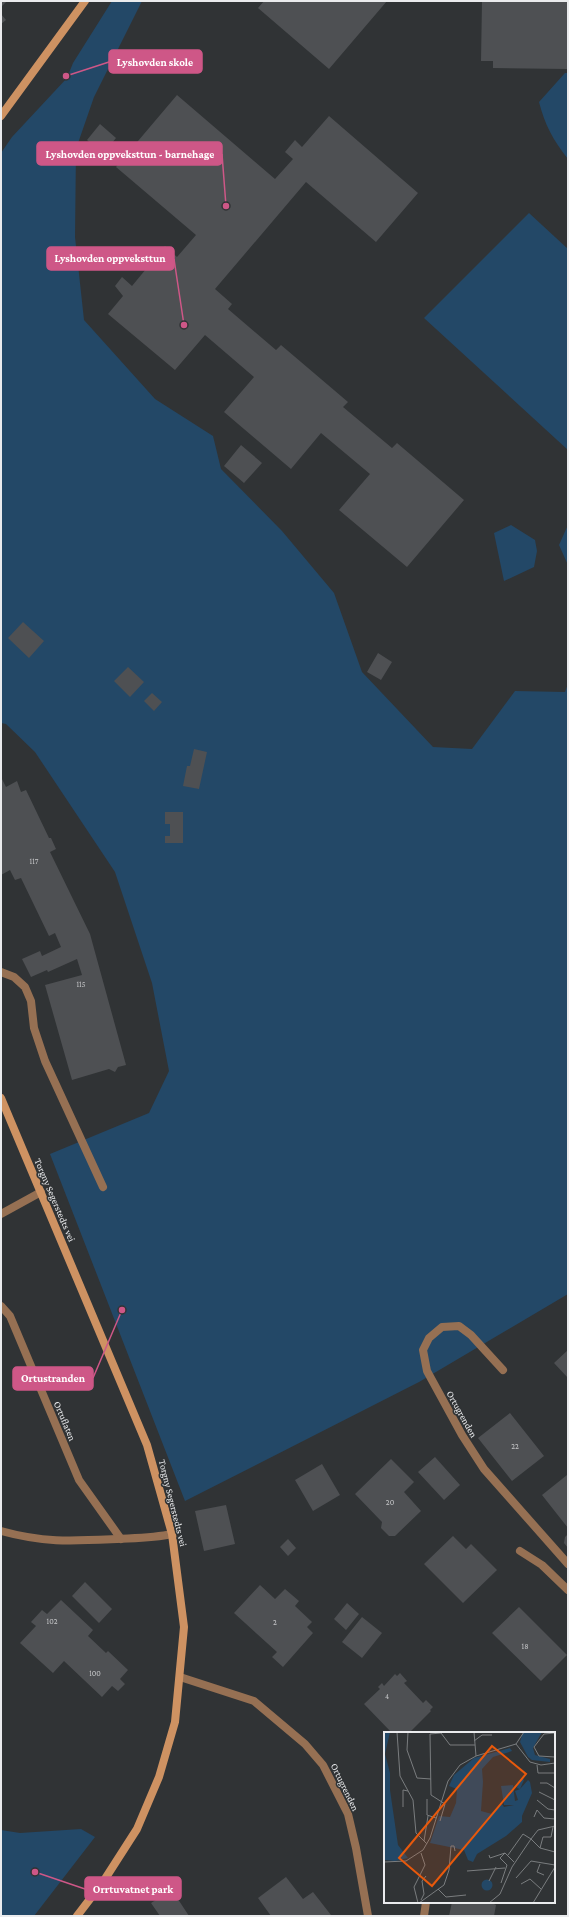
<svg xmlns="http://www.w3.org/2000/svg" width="569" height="1917" font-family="'Crimson Pro',serif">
<rect width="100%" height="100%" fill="#303335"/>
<path fill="#234867" d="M112,1H142L94,97L76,149L75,237L84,320L155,399L213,436L221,469L282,531L334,593L362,672L433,747L472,749L515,691L565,692L568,684V1294L419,1382L185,1501L50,1154L149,1113L169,1071L152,983L115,872L35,752L6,724L1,723V153L12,137L67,78L73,63Z
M565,73H568V159C553,140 545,125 539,102Z
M529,213L568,249V450L424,318Z
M511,525L535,540L537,551L534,567L504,581L494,533Z
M568,525V565L559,545Z
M81,1829L95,1837L34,1916H1V1830L20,1833Z"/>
<path fill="#4e5053" d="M1,1H7L1,7Z
M264,1H387L329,69L258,8Z
M482,1H568V69L493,68V61H481Z
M1,14L6,20L1,24Z
M177,95L275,179L293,159L285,152L295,140L302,147L329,116L418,193L376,242L306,182L215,289L232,304L228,309L276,350L281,345L348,402L343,407L392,448L397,443L464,500L407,567L339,510L370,474L321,433L291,469L224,412L254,377L205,335L175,370L108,314L123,296L115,286L122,277L132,286L165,246L177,257L196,235L116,167Z
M100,124L116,138L103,154L87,140Z
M241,445L262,463L244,483L224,466Z
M23,622L44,641L29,658L8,638Z
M378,653L392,662L381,680L367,672Z
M128,667L144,682L130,697L114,681Z
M152,693L162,702L154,711L144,701Z
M194,749L207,752L199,789L183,786L187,766H190Z
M1,777L6,787L17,781L21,792L26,790L49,838H51L56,849L50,852L90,934L126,1065L118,1067L115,1072L109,1069L72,1080L45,985L82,975L77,959L48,972L47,970L31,977L22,959L40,951L42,956L61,947L55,933L49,936L21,878L15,880L10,870L1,875Z
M165,812H183V843H165V836H170V824H165Z
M568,1350V1378L554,1363Z
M510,1413L544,1456L512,1481L478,1438Z
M435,1457L460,1485L444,1500L418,1472Z
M391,1459L414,1482L404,1492L421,1511L395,1536H389L381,1528L382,1522L355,1494Z
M322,1464L340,1495L313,1511L295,1480Z
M567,1475H568V1528L542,1495Z
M226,1505L235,1544L204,1551L195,1511Z
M568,1534V1548L564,1543L565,1537Z
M453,1536L466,1549L471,1544L497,1570L463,1603L424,1564Z
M288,1539L296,1548L288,1556L280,1547Z
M85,1582L112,1609L99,1623L72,1596Z
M260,1585L275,1599L285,1589L299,1601L295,1606L312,1622L307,1627L313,1633L283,1667L272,1657L277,1652L234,1613Z
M61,1600L93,1630L88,1636L106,1653L108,1651L128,1670L120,1679L125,1684L118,1691L112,1686L102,1697L64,1661L53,1673L20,1643L36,1626L31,1622L42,1610L47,1614Z
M347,1603L359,1614L346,1630L334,1619Z
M519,1607L567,1655L541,1681L492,1633Z
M362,1617L382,1633L362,1658L342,1642Z
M400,1673L407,1681L404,1683L423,1703L426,1700L433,1707L430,1710L431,1711L409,1733H392L364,1704L380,1689L378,1687L382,1683L384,1686L395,1674L397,1676Z
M286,1877L303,1899L313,1892L331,1915L271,1916L258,1898Z
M172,1890L189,1916H160L151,1903Z
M452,1902H495L494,1904L496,1905L494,1916H449Z"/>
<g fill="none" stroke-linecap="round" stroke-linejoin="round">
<path stroke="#967053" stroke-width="8" d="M1,972L14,977L25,987L31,1001L34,1028L45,1061L103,1187
M1,1214L41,1192
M1,1306L10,1316L79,1480L121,1539
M503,1370L471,1335L459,1326L442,1327L429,1338L423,1350L427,1371L462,1435L484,1469L568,1564
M520,1551L542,1565L568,1590
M424,1916L426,1902"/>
<path stroke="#967053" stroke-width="8" d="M1,1531C44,1543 73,1541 117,1539C136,1538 154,1538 172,1534
M180,1677L254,1701L305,1744L323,1765L348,1814L356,1848L368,1916"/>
<path stroke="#ce9262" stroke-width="8" d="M1,116L85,1
M1,1098L147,1445L172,1534L184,1627L175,1722L159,1777L137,1829L103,1882L77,1916"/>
</g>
<g text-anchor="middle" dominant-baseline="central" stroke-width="3.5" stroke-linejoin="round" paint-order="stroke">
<g font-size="8" fill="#c3c4c6">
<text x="34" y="861">117</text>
<text x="81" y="984">115</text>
<text x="515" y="1446">22</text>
<text x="390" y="1502">20</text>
<text x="52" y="1621">102</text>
<text x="275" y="1622">2</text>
<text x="525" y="1646">18</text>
<text x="95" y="1673">100</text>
<text x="387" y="1696">4</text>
</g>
<g font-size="10" fill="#eaebed" stroke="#303335">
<text transform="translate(55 1200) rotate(67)">Torgny Segerstedts vei</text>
<text transform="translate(462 1414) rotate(61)">Ortugrenden</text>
<text transform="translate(65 1421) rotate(67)">Ortuflaten</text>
<text transform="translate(173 1503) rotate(76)">Torgny Segerstedts vei</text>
<text transform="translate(345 1787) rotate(64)">Ortugrenden</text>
</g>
</g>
<g transform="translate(384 1732)">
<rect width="171" height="171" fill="#303335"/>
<path d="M0,0H6L1,22L6,41V58L14,113L24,126L11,129L0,128ZM139,0H158L149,16L151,23L166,27V30L148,28L144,25L136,10ZM126,16L128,19L109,25L98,37L99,50L97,79L108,82L118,72L120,75L130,73H120L117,54L129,53L131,69L134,68L131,59L136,57L133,56L134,50L138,46L140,48L136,57L144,48L146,50L148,61L138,84V90L122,104L93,122L89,130L84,128L80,118L46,111L55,84L66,85L72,71L73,57L65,54L70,43L90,26ZM97.5 153a5.5 5.5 0 1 1 11 0a5.5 5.5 0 1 1-11 0Z" fill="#234867"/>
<path fill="none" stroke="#7a7d7f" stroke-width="1" d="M13,0L16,44L29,68L32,101L43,112M24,0L23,18L33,46L47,47M90,0L92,24M171,1L160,2L150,15L155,24L171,25M90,9L98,3H108M132,12L146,30L157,33L171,31M153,33L154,41H171M156,51H163L171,56M155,60L171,68M43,67V83L52,86M153,68L164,77L171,78M19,75V58L24,59M150,85L153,78L160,86L171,87M56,89L61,72L47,63L46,2L57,1L66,13H91M171,94L154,98L147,107L156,116L171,120M40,109L44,84M156,116L159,105H167L169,95M105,123L106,126L121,121L130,130M0,130L22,129L39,118L46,106L64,49L76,33L92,24L132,12L140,0M156,132L153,140L160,143M83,139L121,136M132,146L147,129L171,133M105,149L112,135M117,151L123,133L116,126L121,121M137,152L146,147L157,157M54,157L62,165L82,163M37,168L40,162L38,149L42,144M34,171L30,155L41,133L37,121M35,171L60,153L65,138L67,114H70L71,119M105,171L116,162L128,135L147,107L139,102L124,123M149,171L171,135"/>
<path fill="#e8590c" fill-opacity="0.15" stroke="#e8590c" stroke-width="2" d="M108,14L142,42L48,154L15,126Z"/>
<rect width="171" height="171" fill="none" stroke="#eaebed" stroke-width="2"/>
</g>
<path fill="none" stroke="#ce5787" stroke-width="1.5" d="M66 76L109 62M226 206L222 154M184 325L174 259M122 1310L93 1378M35 1872L85 1889"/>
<g fill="#ce5787" stroke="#303335" stroke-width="1.5">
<circle cx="66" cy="76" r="4"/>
<circle cx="226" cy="206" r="4"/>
<circle cx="184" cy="325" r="4"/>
<circle cx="122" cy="1310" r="4"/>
<circle cx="35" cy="1872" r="4"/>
</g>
<g fill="#ce5787" stroke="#ce5787" stroke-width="1.5">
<rect x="109" y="50" width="93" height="23" rx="4"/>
<rect x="37" y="142" width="185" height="23" rx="4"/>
<rect x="47" y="247" width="127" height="23" rx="4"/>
<rect x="13" y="1367" width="80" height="23" rx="4"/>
<rect x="85" y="1877" width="96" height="23" rx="4"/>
</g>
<g font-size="11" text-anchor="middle" font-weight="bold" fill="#fff">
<text x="155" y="66">Lyshovden skole</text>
<text x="130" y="158">Lyshovden oppveksttun - barnehage</text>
<text x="110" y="262">Lyshovden oppveksttun</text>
<text x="53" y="1382">Ortustranden</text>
<text x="133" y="1893">Orrtuvatnet park</text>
</g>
<rect width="569" height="1917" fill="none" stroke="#eaebed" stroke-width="4"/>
</svg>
